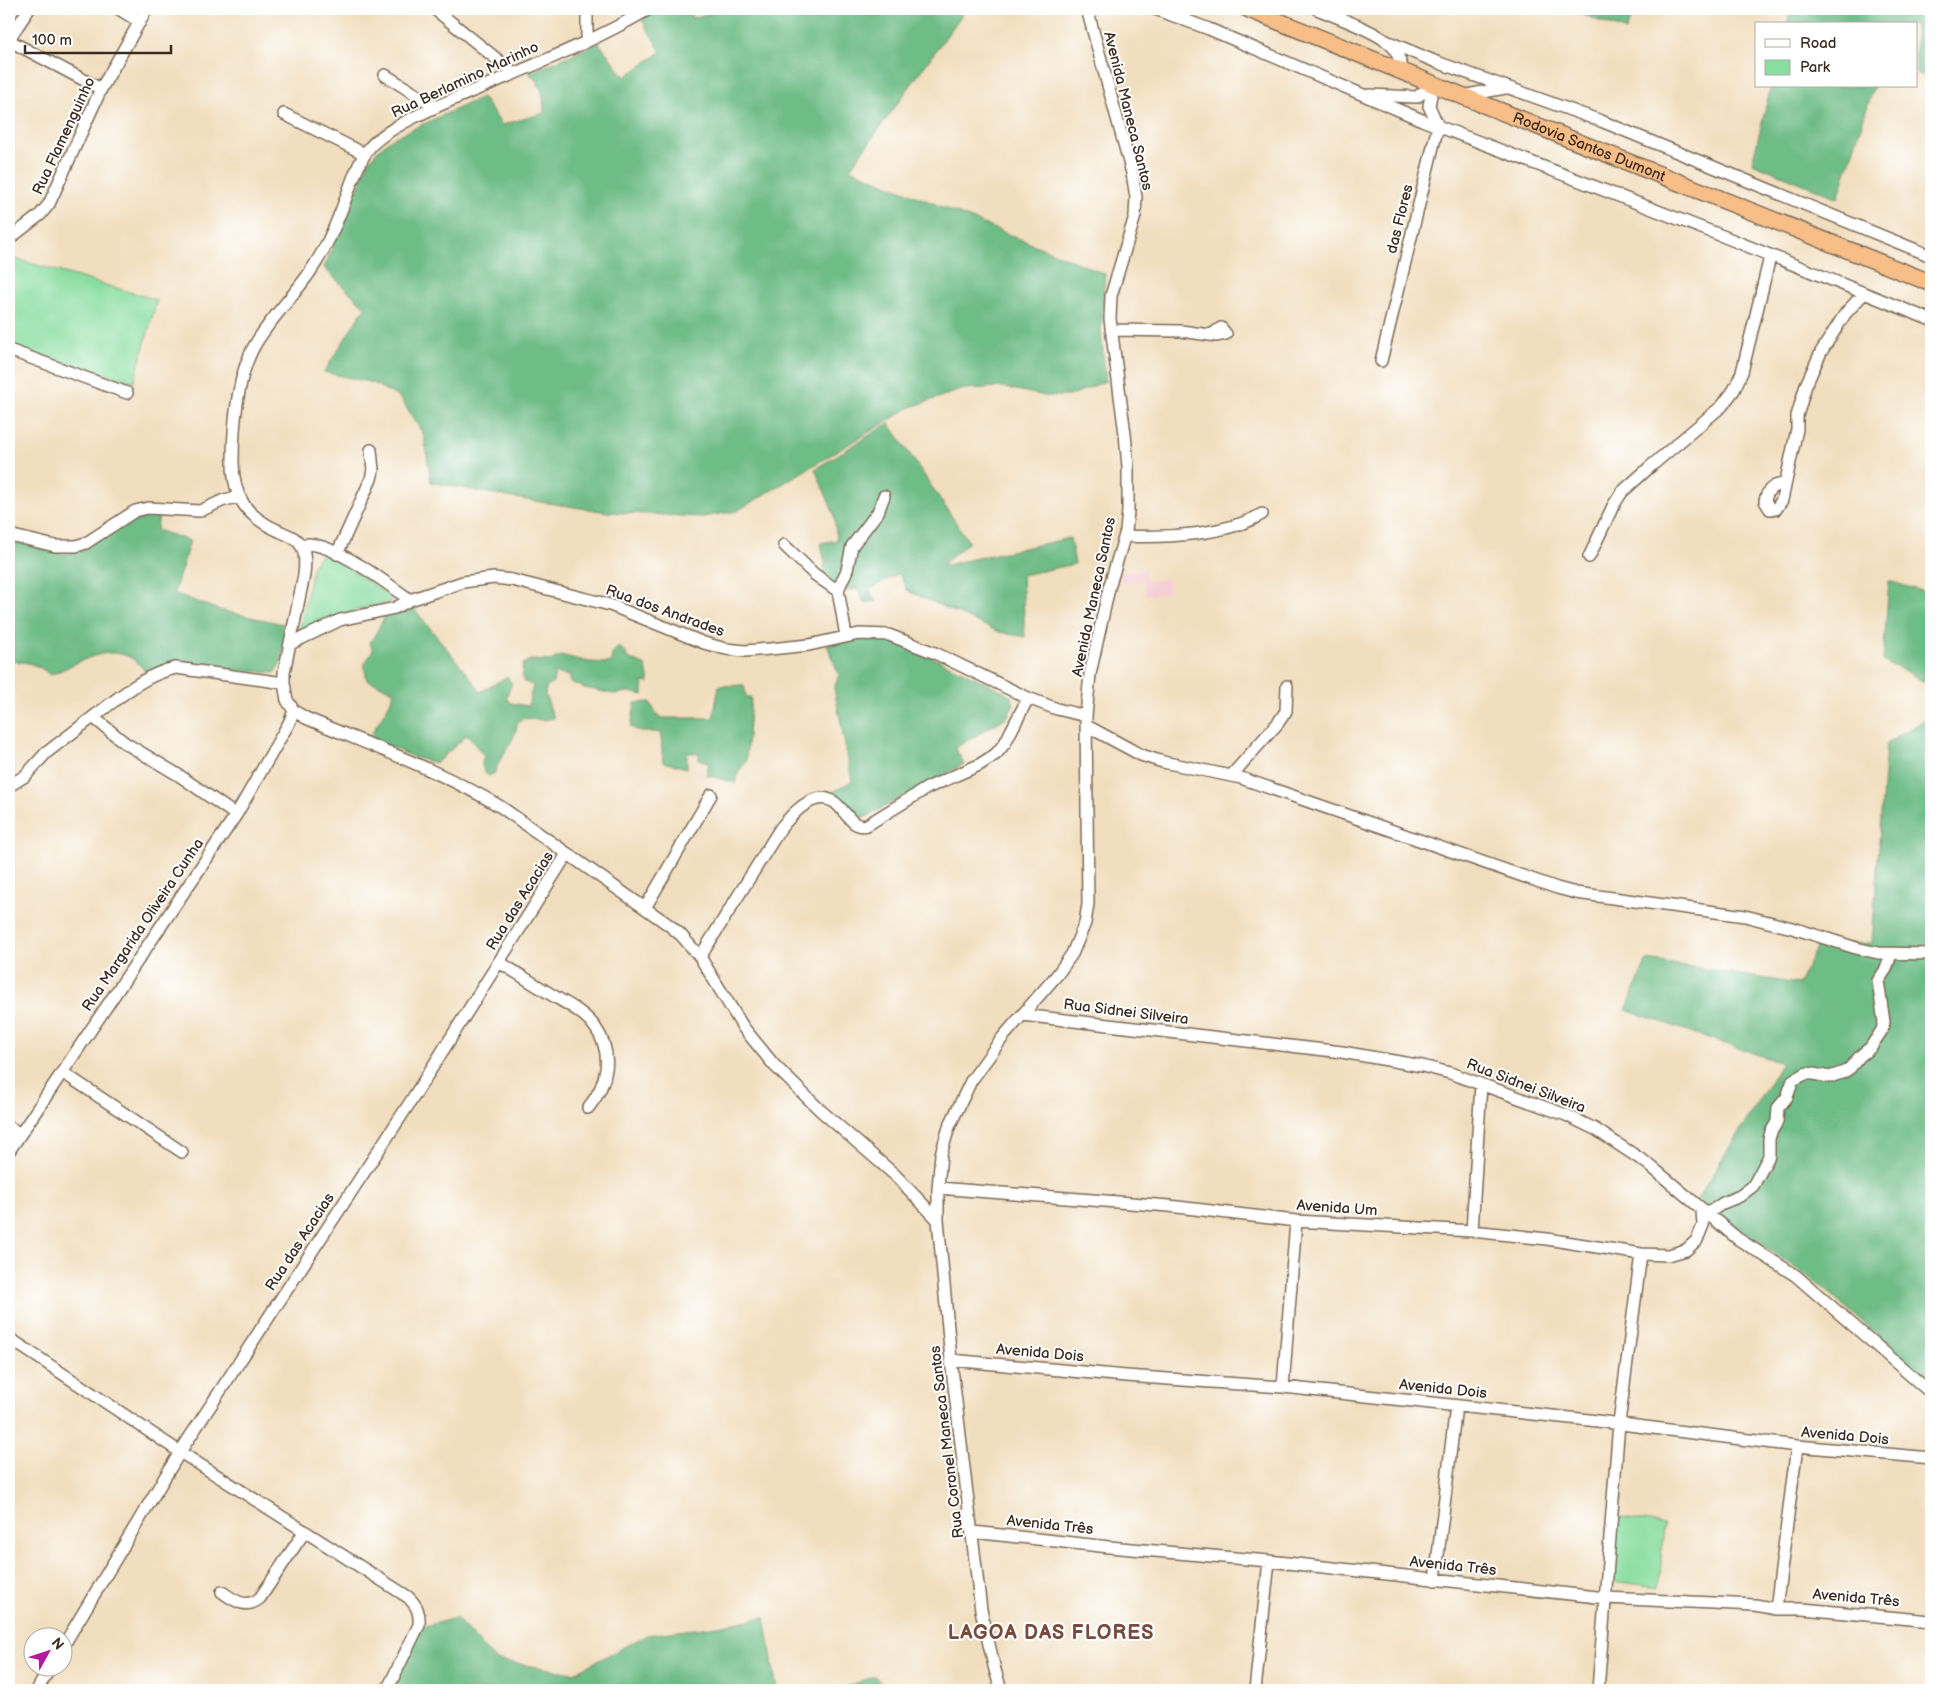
<svg xmlns="http://www.w3.org/2000/svg" width="1940" height="1699" font-family="'Balsamiq Sans',sans-serif">
<rect width="100%" height="100%" fill="#fff"/>
<filter id="ink" filterUnits="userSpaceOnUse"><feTurbulence type="fractalNoise" baseFrequency=".02" numOctaves="2"/><feDisplacementMap in="SourceGraphic" scale="10" xChannelSelector="R" yChannelSelector="G"/><feConvolveMatrix kernelMatrix="1 2 1 2 8 2 1 2 1" color-interpolation-filters="sRGB"/></filter>
<filter id="wash" filterUnits="userSpaceOnUse"><feTurbulence type="fractalNoise" baseFrequency=".0096" numOctaves="4" result="noise"/><feDisplacementMap in="SourceGraphic" scale="20" xChannelSelector="R" yChannelSelector="G"/><feGaussianBlur stdDeviation="1.12" result="paint"/><feColorMatrix in="noise" values="0 0 0 0 0 0 0 0 0 0 0 0 0 0 0 0 0 1.4 0 .05"/><feComposite in="paint" operator="in"/></filter>
<g filter="url(#wash)">
<rect width="100%" height="100%" fill="#f1debe"/>
<path fill="#f6cfd6" d="M1145,569L1146,581L1167,579L1169,593L1146,595L1144,581L1122,584L1120,573Z"/>
<path fill="#88dd9f" stroke="#62845e" d="M9,257L157,300L134,382L9,346Z
M321,555H330L389,596L392,598L390,602L354,611L331,620L302,634L299,633L313,565Z
M1614,1517L1664,1524L1659,1587L1610,1581Z"/>
<path fill="#6ebc86" stroke="#547352" d="M656,9H690L692,18L725,9H966L850,169L1105,274L1101,332L1106,381L1069,396H1045L1002,387L964,389L911,407L737,511L703,517L608,512L514,498L431,482L424,435L400,398L373,383L324,372L365,307L324,268L368,163L377,151L391,139L482,97L502,125L544,113C544,96 542,84 529,73L599,43L625,77L661,52L641,18Z
M1568,9H1634L1626,31Z
M1791,9H1931V84L1923,75L1916,74V24H1787Z
M1771,86H1874L1838,198L1752,163Z
M889,423L969,542L941,566L1070,538L1075,564L1022,575L1025,637L999,632L908,591L899,573L869,590L876,601L864,603L857,589L839,592L823,576L825,563L821,543L837,540L834,514L815,469Z
M153,513H159L157,530L190,541L174,593L219,610L288,625L281,661L275,673L170,665L145,671C118,635 82,662 50,675C39,664 24,661 9,661V540L63,554L79,552L126,522L139,516Z
M1889,581L1931,594V686L1909,673L1883,661Z
M412,606L477,686L480,692L507,677L512,683L506,698L511,703L528,706L533,685L524,682L522,676L523,664L530,660L551,661L557,657L564,656L589,662L610,663L613,652L619,647L627,653L626,657L646,666L649,683L643,682V695L629,692L614,694L585,688L570,682V676L555,673L553,683L546,688L545,695L554,718L544,720L523,718L517,723C518,739 498,757 495,773L488,776C481,769 481,764 484,756L467,735L436,763L413,757L374,739L372,733L390,703L394,691L367,680L364,665L373,650L370,643L387,613L401,611Z
M862,638L896,642L913,648L1001,690L1011,697L1014,704L1007,717L955,748L964,764L858,821L831,793L852,781L834,688L839,675L827,645Z
M744,685L746,697H751L746,762L738,772L736,783L706,775L709,764L699,759V753H687V768L663,762L661,737L659,732H641L631,727L635,703L650,702L659,718H713L719,686Z
M1931,716V1382L1825,1289L1697,1199L1782,1063L1626,1010L1647,960L1799,984L1818,944L1872,943L1886,744Z
M765,1617L777,1690H390L421,1627L456,1618L495,1660L574,1673L647,1635L718,1626Z
M875,1676L886,1690H838Z"/>
</g>
<g filter="url(#ink)">
<g fill="none" stroke-linecap="round" stroke-linejoin="round">
<g stroke="#7b6956" stroke-width="14">
<path id="minor" d="M29,9L11,36L12,42L101,89
M119,9L140,22
M649,9C598,39 542,62 487,85C459,97 383,126 367,151C355,168 349,191 341,211C333,232 323,253 310,272C293,297 271,318 256,343C237,374 233,427 233,462C233,498 247,517 279,531C288,535 297,538 302,547C306,555 305,566 304,575L284,672V683L287,700L294,711L306,718C371,746 440,770 501,807L669,925L681,935L700,957L743,1027L774,1065L820,1110L895,1175L938,1220
M1155,9L1209,29L1422,120L1725,237L1931,320
M1317,9C1336,17 1382,33 1394,48C1399,55 1401,65 1404,74
M437,11L514,73
M587,40V9
M1384,40L1434,61L1601,121L1931,256
M385,75L436,107
M1369,95L1417,97L1433,84
M1462,96L1505,88
M284,114L365,154
M9,239L40,215L49,204L101,89L147,9
M1111,330L1181,331L1217,336L1226,334L1221,328L1211,335
M9,350L127,393
M1381,361L1438,126L1429,106L1433,84
M1784,484C1772,485 1767,490 1765,501L1770,509H1776L1782,500L1797,429V416L1806,385L1821,352L1845,314L1864,293
M9,535L55,546H76L86,543L135,511L148,508L200,511L224,500L238,497
M1125,536C1165,538 1227,535 1262,514
M784,545L814,574L838,591
M303,549L308,544C336,545 387,583 410,600
M337,554L371,479L373,470L371,450
M1589,557L1613,506L1622,492L1651,466L1722,406L1734,390L1742,372L1770,257
M846,636L838,590L847,570L852,546L878,512L884,496
M290,644L340,620L395,608L410,600L463,582L494,578L512,580L610,605L704,643L726,649L745,651L770,649L809,645L859,634L889,635L935,653L1028,698L1057,709L1086,716
M1087,726L1141,755L1163,762L1241,778L1557,888L1576,893L1745,916L1796,929L1856,948L1878,953L1931,954
M1231,776L1278,723L1286,711L1287,686
M9,786L25,776L46,753L93,717
M236,815L180,776L125,743L93,717C119,698 144,674 176,668L284,683
M645,908L711,795
M700,957L780,829C791,815 814,789 834,802C845,809 852,830 867,825L927,788L979,765L996,754L1005,743L1028,698
M499,962C517,973 534,984 552,995C567,1004 584,1012 595,1027C614,1054 608,1084 588,1108
M1022,1015L1342,1052L1422,1066L1450,1073L1566,1115L1595,1129L1648,1164L1738,1239L1795,1275L1931,1393
M62,1072L182,1152
M9,1127L20,1134
M9,1151L236,815L289,723L294,711
M938,1188L1169,1206L1296,1221L1472,1231L1547,1239L1641,1254L1668,1255L1686,1250L1697,1240L1703,1225L1702,1210
M1707,1214L1723,1203L1740,1196L1753,1186L1769,1156V1139L1771,1132L1777,1122L1778,1108L1787,1097L1793,1080L1807,1073L1830,1077L1844,1072L1850,1068L1860,1056L1870,1048L1882,1030L1884,1022L1878,981L1886,969L1891,954
M1472,1231L1481,1084
M9,1338L180,1452L408,1597C417,1606 420,1612 419,1625L387,1690
M951,1360L1126,1376L1283,1387L1589,1420L1797,1446L1931,1458
M1283,1387L1296,1221
M973,1532L1109,1547L1269,1561L1606,1598L1755,1605L1776,1609H1803L1931,1621
M1435,1580L1456,1406
M222,1592C234,1600 246,1610 260,1598L305,1531
M1776,1609L1797,1446
M62,1648L180,1452L411,1101L567,854
M37,1690L51,1666
M1001,1690L995,1670L981,1610L951,1360L938,1220V1188L941,1154L949,1127L971,1081L1003,1037L1057,975L1072,954L1085,923L1088,904L1086,716L1090,674L1109,588L1126,531L1128,511V467L1125,434L1110,319L1111,296L1135,216L1136,197L1132,173L1087,9
M1255,1690L1269,1561
M1598,1690L1619,1423L1641,1254"/>
</g>
<g stroke="#7b6956" stroke-width="19">
<g id="highway">
<path id="s1" d="M1248,9C1475,102 1703,192 1931,283"/>
</g>
</g>
<use href="#minor" stroke="#fff" stroke-width="11"/>
<use href="#highway" stroke="#f7be88" stroke-width="16"/>
</g>
</g>
<g text-anchor="middle" dominant-baseline="central" stroke-width="4" stroke-linejoin="round" paint-order="stroke">
<g font-size="15" fill="#3b2a1e" stroke="#fff">
<text transform="translate(465 80) rotate(-25)">Rua Berlamino Marinho</text>
<text transform="translate(1128 111) rotate(76)">Avenida Maneca Santos</text>
<text transform="translate(64 136) rotate(-65)">Rua Flamenguinho</text>
<text stroke="none"><textPath href="#s1" startOffset="368">Rodovia Santos Dumont</textPath></text>
<text transform="translate(1400 219) rotate(-76)">das Flores</text>
<text transform="translate(1094 597) rotate(-78)">Avenida Maneca Santos</text>
<text transform="translate(665 611) rotate(20)">Rua dos Andrades</text>
<text transform="translate(520 901) rotate(-58)">Rua das Acacias</text>
<text transform="translate(143 925) rotate(-56)">Rua Margarida Oliveira Cunha</text>
<text transform="translate(1126 1012) rotate(7)">Rua Sidnei Silveira</text>
<text transform="translate(1526 1086) rotate(21)">Rua Sidnei Silveira</text>
<text transform="translate(1337 1208) rotate(4)">Avenida Um</text>
<text transform="translate(300 1242) rotate(-57)">Rua das Acacias</text>
<text transform="translate(1040 1353) rotate(5)">Avenida Dois</text>
<text transform="translate(1443 1389) rotate(6)">Avenida Dois</text>
<text transform="translate(1845 1436) rotate(5)">Avenida Dois</text>
<text transform="translate(947 1442) rotate(-97)">Rua Coronel Maneca Santos</text>
<text transform="translate(1050 1525) rotate(6)">Avenida Três</text>
<text transform="translate(1453 1566) rotate(6)">Avenida Três</text>
<text transform="translate(1856 1598) rotate(5)">Avenida Três</text>
</g>
<g font-size="20" font-weight="bold" letter-spacing="1" fill="#764d3d" stroke="#fff">
<text x="1051" y="1633">LAGOA DAS FLORES</text>
</g>
</g>
<rect width="1940" height="1699" fill="none" stroke="#fff" stroke-width="30"/>
<rect x="1755" y="22" width="162" height="65" fill="#ffffff" stroke="#b1aaa5"/>
<rect x="1765" y="39" width="25" height="8" fill="#ffffff" stroke="#b1aaa5"/>
<text x="1800" y="48" font-size="15" fill="#3b2a1e">Road</text>
<rect x="1765" y="60" width="25" height="15" fill="#88dd9f" stroke="#b1aaa5"/>
<text x="1800" y="72" font-size="15" fill="#3b2a1e">Park</text>
<g transform="translate(48 1652) rotate(50)"><circle r="24" fill="#ffffff" stroke="#b1aaa5"/>
<path d="M0-4L9 19L0 12L-9 19Z" fill="#b5179e"/>
<text y="-8" font-size="14" font-weight="bold" text-anchor="middle" fill="#3b2a1e">N</text>
</g>
<path d="M25 45v8h146v-8" fill="none" stroke="#3b2a1e" stroke-width="2.5"/>
<text x="32" y="45" font-size="15" fill="#3b2a1e" stroke="#ffffff" stroke-width="4" paint-order="stroke">100 m</text>
</svg>
